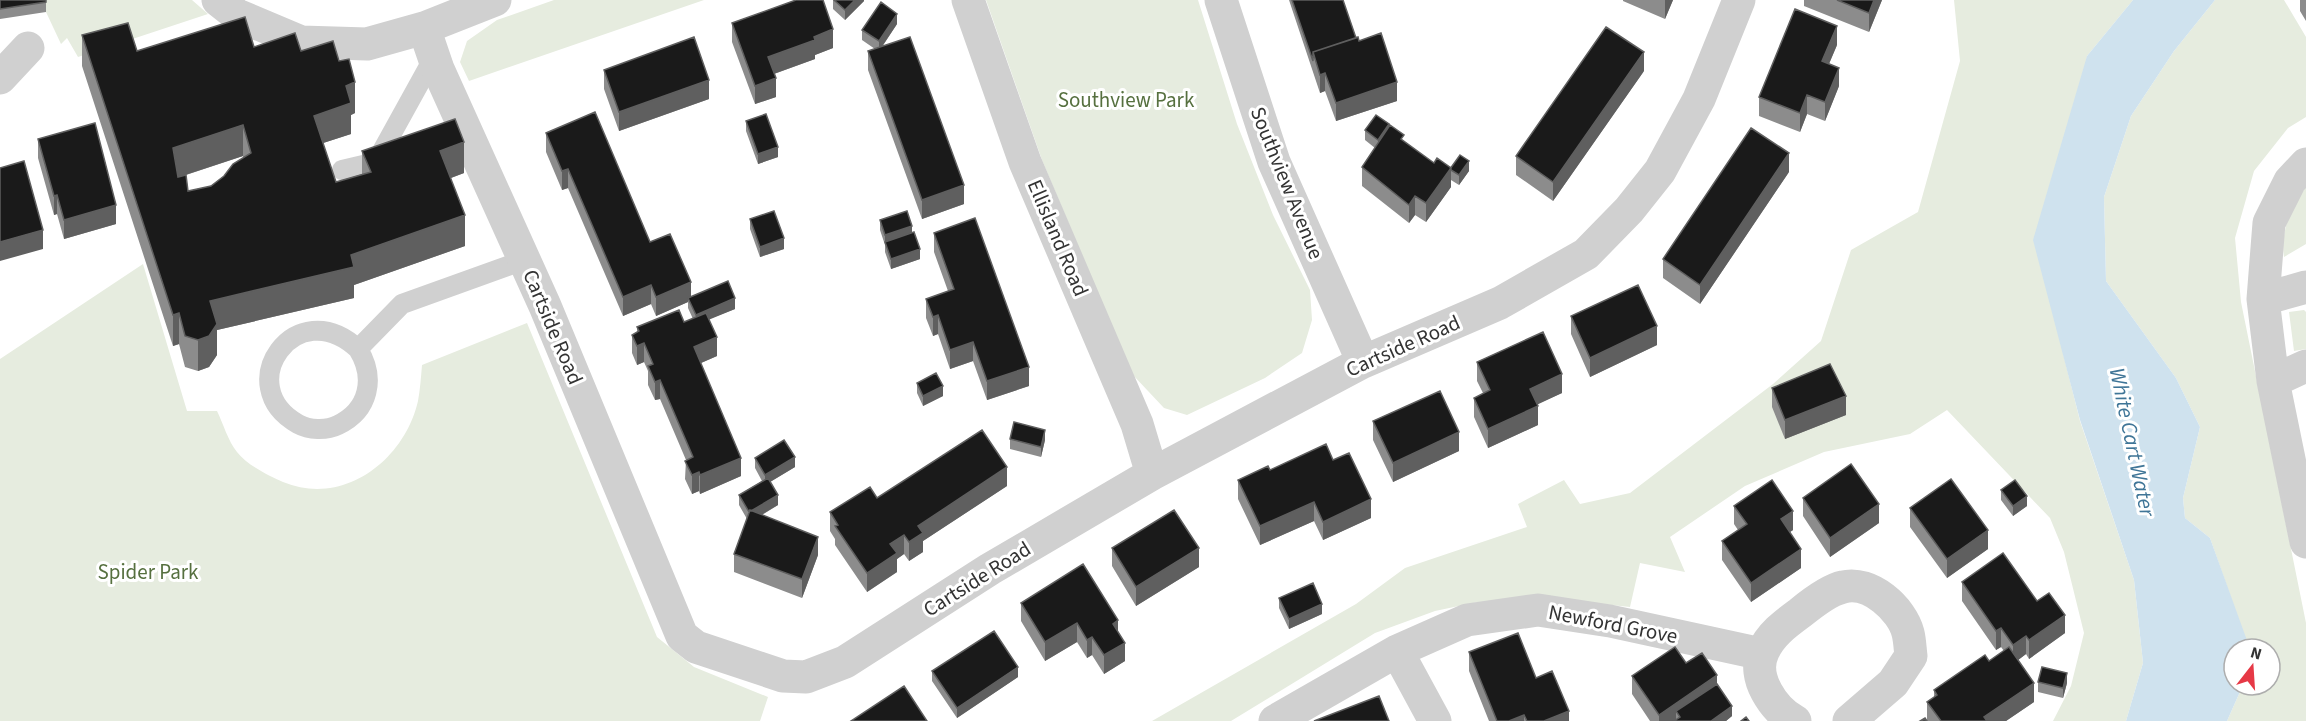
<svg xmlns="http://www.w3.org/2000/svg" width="2306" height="721" font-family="'Source Sans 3',sans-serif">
<rect width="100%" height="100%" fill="#fff"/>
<path fill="#e6ecdf" d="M44,0H192L208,14L78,57L67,38L61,44L46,12Z
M554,0H704L469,81L460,62L467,41L497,20Z
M986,0H1198L1237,124L1273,215L1310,290L1312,320L1302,353L1265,378L1187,415L1164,408L1132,374L1042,160Z
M1954,0H2133L2087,56L2063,353L2080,421L2134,580L2143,663L2126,721H2053L2071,686L2084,633L2064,552L2050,518L1947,410L1910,434L1824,452L1745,486L1670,537L1685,572L1640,563L1630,607L1563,600L1478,602L1435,611L1375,633L1231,721H1152L1356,604L1405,568L1527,527L1518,504L1564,480L1580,504L1630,493L1773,384L1821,341L1851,250L1918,212L1960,61Z
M2215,0H2284L2306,37V117L2288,128L2254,171L2235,238L2241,302L2306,623V721H2227L2243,685H2270V649H2249L2210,538L2185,518L2183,498L2200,427L2176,378L2106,281L2104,197L2131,116L2174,51Z
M2306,187V244L2284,257C2280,232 2291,206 2306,187Z
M143,264L187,411H217C223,423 228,441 237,452C247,465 269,476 283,482C343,507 404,461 418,401C420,390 421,377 422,365L527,323L657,637L694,667L768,697L760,721H0V359Z
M2304,310L2306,312V349L2294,351L2289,312Z"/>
<path fill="#cfe2ee" d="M2133,0H2215L2174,51L2131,116L2104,197L2106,281L2176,378L2200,427L2183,498L2185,518L2210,538L2249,646V649H2234V685H2243L2227,721H2126L2143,663L2134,580L2080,420L2033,240L2087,56Z"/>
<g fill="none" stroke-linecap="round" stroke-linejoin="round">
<path stroke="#d0d0d0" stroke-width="20" d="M342,170L376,162L434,57
M358,349C296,291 230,386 298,424C309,430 326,431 338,425C369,410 376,378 358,349L402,304L524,260"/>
<path stroke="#d0d0d0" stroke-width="33" d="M218,0L237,15L301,42L367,44L424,28L495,0
M968,0L1025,162L1137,424L1152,474
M1221,0L1274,162L1363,362
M424,28L438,69L545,306L682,636L696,647L783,676L806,677L845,662L990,569L1152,474L1363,362L1500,303L1586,254L1629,210L1660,171L1699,99L1739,0
M0,78L28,48
M2306,164L2290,181L2269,223L2263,299L2273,381L2306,542
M2263,299L2306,287
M2273,381L2306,366
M1397,651L1435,721
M1275,721L1397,651L1467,620L1538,610L1610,621L1762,654
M1795,721C1774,710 1751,677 1763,652C1770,635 1785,624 1800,613C1811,604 1829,590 1843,587C1870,580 1902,609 1908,633C1910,641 1910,649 1911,656L1893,683L1849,721"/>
</g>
<path fill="#8c8c8c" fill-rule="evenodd" d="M0,0H46V12L0,19Z
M833,0H864V1L845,20L833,9Z
M1289,0H1343L1356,38L1359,41L1397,101L1336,121L1325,91L1320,93Z
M1623,0H1673L1665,19L1623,1Z
M1804,0H1882L1869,32L1804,6Z
M2300,0H2306V21L2300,11Z
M732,23L833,48L815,55V59L774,74L776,97L755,104L732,42Z
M897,24L882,47L964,204L922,219L868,70V51L875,49L862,40V30Z
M82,35L137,51L254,47L301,51L339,61L355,113L351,115V134L323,143L336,182L362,174V151L464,173L451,178L465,246L354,285V298L217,330V355L209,367L198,371L185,367L179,344L173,346L82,66ZM243,156V158L224,176L211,186L188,191L183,176Z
M1837,45L1829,64L1839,86L1825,121L1807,114L1800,132L1759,116V97Z
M604,70L709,99L619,131L604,89Z
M1644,71L1553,201L1516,175V156Z
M746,121L778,157L758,164L746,131Z
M1389,127L1404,142L1434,163L1451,168L1469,171L1459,185L1451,180V187L1426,222L1415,215L1409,223L1362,186V167L1375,148L1365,140V130Z
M546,133L650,242L691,297L735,309L709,319L717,356L701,363L741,476L700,494L699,491L692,494L685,479L686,460L660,399L655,400L648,385V371L644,362L637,365L632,353V335L637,332V327L684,322L693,319L688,308V302L656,316L651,304L623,316L568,188L562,190L546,152Z
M38,139L116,224L64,239L57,214L54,215L38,158Z
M1789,172L1700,304L1663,278V259Z
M750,219L784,249L760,257L750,229Z
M880,220L912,233L920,259L891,269L885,252V245L880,230Z
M934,233L1029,386L987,400L973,361L950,369L938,334L933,336L926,318V299L948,291L934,252Z
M1571,316L1657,345L1590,377L1571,334Z
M1477,362L1562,393L1537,404L1538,425L1488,448L1474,417V398L1483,393L1477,381Z
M917,383L943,396L923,406L917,393Z
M1772,388L1846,415L1785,439L1772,407Z
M1373,421L1459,451L1393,482L1373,440Z
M1010,439L1045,440L1041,457L1010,449Z
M755,458L795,467L770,482L778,505L762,515L818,555L802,598L734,572V554L747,519L739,505V495L762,481L755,468Z
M1333,460L1371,518L1323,540L1314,521L1260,545L1238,499V480L1270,470Z
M1007,486L923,541V552L909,561L904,554L897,559V572L867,592L835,545V539L830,531V512L877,498Z
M2001,490L2027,506L2013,516L2001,500Z
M1803,498L1879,523L1830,557L1803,516Z
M1734,506L1793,530L1790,532L1801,568L1751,602L1722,560V541L1738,530L1734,524Z
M1910,508L1988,549L1947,578L1910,527Z
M1112,548L1199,567L1136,606L1112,566Z
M1962,582L2037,601L2065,633L2029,659L2026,654L2018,660L2034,702L2006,721H1927V702L1934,698V690L1989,661L2004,651L2001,647L1996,650L1962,601Z
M1279,598L1322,614L1289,629L1279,608Z
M1021,603L1118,631L1125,661L1104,674L1092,655L1087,658L1077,642L1045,661L1021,621Z
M1469,652L1536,678L1569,721H1489L1469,671Z
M1686,663L1717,684L1732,716L1726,721H1650L1632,694V676Z
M932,671L1018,677L957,718L932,681Z
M2038,682L2067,683L2063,698L2038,692Z"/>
<path fill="#5f5f5f" d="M855,0H864V1L845,20V10Z
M1665,0H1673L1665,19Z
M1874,0H1882L1869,32V13Z
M897,14V24L879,51V41Z
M1837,26V45L1822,80V61Z
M833,29V48L815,55V59L768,76V57L814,37Z
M1644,52V71L1553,201V182Z
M1839,68V86L1825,121V102Z
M1325,73V91L1320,93V75Z
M776,78V97L755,104V86Z
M709,80V99L619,131V112Z
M355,82V113L351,115V134L314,146V116L346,86Z
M1397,82V101L1336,121V103Z
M1807,95V114L1800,132V113Z
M1389,124V134L1378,150V140Z
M243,125V156L173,179V148Z
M464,142V173L440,182V151Z
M778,147V157L758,164V154Z
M1789,153V172L1700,304V285Z
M1469,161V171L1459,185V175Z
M1451,168V187L1426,222V203Z
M568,169V188L562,190V171Z
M964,185V204L922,219V200Z
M57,195V214L54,215V196Z
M1415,196V215L1409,223V205Z
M116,205V224L64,239V220Z
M465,215V246L354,285V298L217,330V355L209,367L198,371V340L210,301L351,255Z
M912,226V236L885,242V235Z
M43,230V249L0,261V242Z
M784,238V249L760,257V247Z
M920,249V259L891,269V259Z
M691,282V301L688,298V302L656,316V297Z
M651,285V304L623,316V297Z
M735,298V309L696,325V315Z
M179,313V344L173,346V315Z
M938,315V334L933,336V317Z
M1657,326V345L1590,377V358Z
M717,337V356L694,366V347Z
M973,342V361L950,369V350Z
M644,343V362L637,365V346Z
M1029,367V386L987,400V381Z
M1562,374V393L1530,408V389Z
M660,380V399L655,400V382Z
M943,386V396L923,406V396Z
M1846,396V415L1785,439V420Z
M1538,406V425L1488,448V429Z
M1045,430V440L1041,457V447Z
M1459,432V451L1393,482V463Z
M795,457V467L765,485V475Z
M741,458V476L700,494V475Z
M1007,467V486L923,541V552L909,561V542L918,526Z
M699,472V491L692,494V475Z
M778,495V505L749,522V512Z
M2027,496V506L2013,516V506Z
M1371,499V518L1323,540V522Z
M1314,502V521L1260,545V526Z
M1879,504V523L1830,557V538Z
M1793,511V530L1781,538V519Z
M1988,530V549L1947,578V559Z
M904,535V554L897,559V572L867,592V573L890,544Z
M818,537V555L802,598V579Z
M1199,548V567L1136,606V587Z
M1801,549V568L1751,602V583Z
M1322,604V614L1289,629V619Z
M2065,615V633L2029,659V640Z
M1118,620V639L1113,624Z
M1077,623V642L1045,661V642Z
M2001,628V647L1996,650V631Z
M2026,636V654L2013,664V645Z
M1092,637V655L1087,658V640Z
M1125,643V661L1104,674V655Z
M1018,667V677L957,718V708Z
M2067,673V683L2063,698V688Z
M1717,675V694L1676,711V721H1659V715Z
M2034,683V702L2006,721H1984V717Z
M1732,706V716L1726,721H1711Z
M1569,711V721H1544Z
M1524,715V721H1509Z"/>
<path fill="#1a1a1a" stroke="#5f5f5f" stroke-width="1.5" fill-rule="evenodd" d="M0,0H46V2L0,9Z
M796,0H823L833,29L814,37L815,40L768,57L776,78L755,86L732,23Z
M834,0H855L845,10Z
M1292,0H1343L1356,38L1313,52V61Z
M1837,0H1874L1869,13Z
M881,2L897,14L879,41L862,30Z
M1795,9L1837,26L1822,61L1839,68L1825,102L1807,95L1800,113L1759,97Z
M245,17L254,47L295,33L301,51L333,41L339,61L349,59L355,82L346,86L351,103L314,116L336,182L371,172L362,151L455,119L464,142L440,151L465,215L351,255L354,267L210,301L217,324L209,336L198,340L185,336L179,313L173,315L82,35L128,23L137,51ZM243,125L251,153L233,164L224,176L211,186L188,191L186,175L178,177L173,148Z
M1606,27L1644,52L1553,182L1516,156Z
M1381,33L1397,82L1336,103L1325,73L1320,75L1313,52L1358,37L1359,41Z
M694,37L709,80L619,112L604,70Z
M910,37L964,185L922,200L868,51Z
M595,112L650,242L670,234L691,282L656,297L651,285L623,297L568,169L562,171L546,133Z
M766,114L778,147L758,154L746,121Z
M1376,115L1389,124L1378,140L1365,130Z
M95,123L116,205L64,220L57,195L54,196L38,139Z
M1390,125L1404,135L1401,139L1434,163L1437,158L1451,168L1426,203L1415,196L1409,205L1362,167Z
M1751,128L1789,153L1700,285L1663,259Z
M1460,155L1469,161L1459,175L1451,170V168L1450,169Z
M24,161L43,230L0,242V168Z
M774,211L784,238L760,247L750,219Z
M907,211L912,226L885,235L880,220Z
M975,218L1029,367L987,381L973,342L950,350L938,315L933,317L926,299L954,289L934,233Z
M914,232L920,249L891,259L885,242Z
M728,281L735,298L696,315L688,298Z
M1638,285L1657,326L1590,358L1571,316Z
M679,310L684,322L706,313L717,337L694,347L741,458L700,475L699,472L692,475L685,461L693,457L660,380L655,382L648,366L653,364L644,343L637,346L632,335L639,331L637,327Z
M1543,332L1562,374L1530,389L1538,406L1488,429L1474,398L1490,390L1477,362Z
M1830,364L1846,396L1785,420L1772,388Z
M936,373L943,386L923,396L917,383Z
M1440,391L1459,432L1393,463L1373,421Z
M1014,422L1045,430L1041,447L1010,439Z
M982,430L1007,467L918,526L923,533L909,542L904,535L890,544L897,553L867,573L835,526L838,525L830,512L870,487L877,498Z
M784,440L795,457L765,475L755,458Z
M1326,444L1333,460L1349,453L1371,499L1323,522L1314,502L1260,526L1238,480L1268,466L1270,470Z
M1851,464L1879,504L1830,538L1803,498Z
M768,478L778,495L751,511L750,510L749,512L739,495Z
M1951,479L1988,530L1947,559L1910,508Z
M1772,480L1793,511L1781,519L1801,549L1751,583L1722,541L1747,524L1734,506Z
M2015,480L2027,496L2013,506L2001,490Z
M750,510L818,537L802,579L734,554Z
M1174,510L1199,548L1136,587L1112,548Z
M2003,553L2037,601L2049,593L2065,615L2029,640L2026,636L2013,645L2001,628L1996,631L1962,582Z
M1083,564L1118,620L1113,624L1125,643L1104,655L1092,637L1087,640L1077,623L1045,642L1021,603Z
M1313,583L1322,604L1289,619L1279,598Z
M994,631L1018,667L957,708L932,671Z
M1518,633L1536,678L1552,671L1569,711L1544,721H1527L1524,715L1509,721H1497L1469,652Z
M1675,647L1686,663L1702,653L1717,675L1659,715L1632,676Z
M2009,647L2034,683L1984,717L1987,721H1941L1927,702L1937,695L1934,690L1985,655L1989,661Z
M2042,667L2067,673L2063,688L2038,682Z
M1717,684L1732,706L1711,721H1674L1680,717L1676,711Z
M904,686L927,721H851Z
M1379,696L1389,721H1314Z
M1746,717L1749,721H1741Z
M1925,718L1927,721H1920Z"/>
<g text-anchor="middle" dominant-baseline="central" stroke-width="6" stroke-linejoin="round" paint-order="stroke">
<g font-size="21" fill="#56703f" stroke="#fff">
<text x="1126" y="100">Southview Park</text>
<text x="148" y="572">Spider Park</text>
</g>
<g font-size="21" fill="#333" stroke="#fff">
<text transform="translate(1287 183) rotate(68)">Southview Avenue</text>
<text transform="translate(1058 238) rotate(67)">Ellisland Road</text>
<text transform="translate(553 327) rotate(67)">Cartside Road</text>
<text transform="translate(1403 346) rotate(-24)">Cartside Road</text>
<text transform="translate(977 579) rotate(-32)">Cartside Road</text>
<text transform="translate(1613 624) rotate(11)">Newford Grove</text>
</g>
<g font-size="22" font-style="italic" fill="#3f7597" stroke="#fff">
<text transform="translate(2132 442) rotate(78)">White Cart Water</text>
</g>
</g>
<g transform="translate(2252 667) rotate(17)"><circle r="28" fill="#ffffff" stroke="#adadad" stroke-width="1.5"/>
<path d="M0-4.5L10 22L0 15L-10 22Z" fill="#e63946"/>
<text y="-9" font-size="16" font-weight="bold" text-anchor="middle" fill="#333333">N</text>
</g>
</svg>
